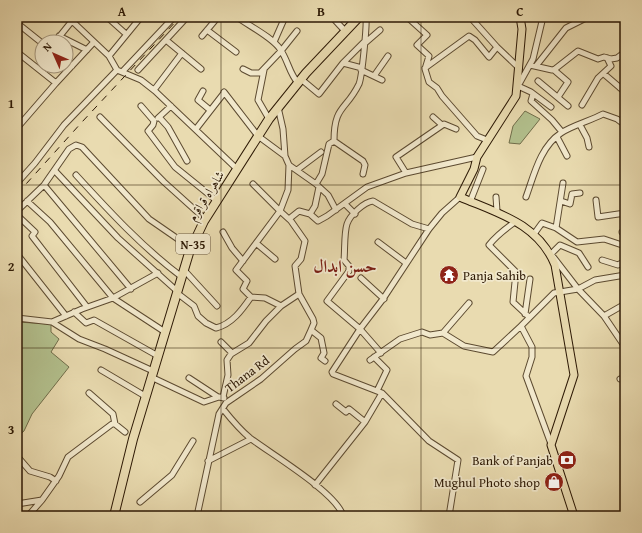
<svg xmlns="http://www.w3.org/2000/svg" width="642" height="533" font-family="'Gentium Book Plus',Amiri,serif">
<rect width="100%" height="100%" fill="#e9dbb0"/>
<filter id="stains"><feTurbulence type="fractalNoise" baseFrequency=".005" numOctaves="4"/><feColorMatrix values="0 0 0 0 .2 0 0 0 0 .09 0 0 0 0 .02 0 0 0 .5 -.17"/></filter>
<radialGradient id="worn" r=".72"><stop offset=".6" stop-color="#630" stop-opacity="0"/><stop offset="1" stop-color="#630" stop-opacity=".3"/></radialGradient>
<path fill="#b3c18e" stroke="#706d4a" d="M525,111L540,119L520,144L509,143L513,126Z
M17,322L51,324V332L59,339L51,352L69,367L32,414L24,431L17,437Z"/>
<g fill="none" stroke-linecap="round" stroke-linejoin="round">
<g stroke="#5c4a30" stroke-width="7">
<path id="minor" d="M75,17L72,21L109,56
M107,17L126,34
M141,17L109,56L117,70L141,80L155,91L237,169
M237,17C249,26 272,37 280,49C288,60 289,73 298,83
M332,17L346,32
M407,17L427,35L417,45L429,56L425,69L429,82L437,88L442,96L477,136L487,140
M470,17L497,47L519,68
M17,23L42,43
M207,30L236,52
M59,36L87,50
M202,36L218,17
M166,40L201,69
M55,42L72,21L67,17
M274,42L285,17
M365,43L380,30
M17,52L56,83L94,42
M66,62L72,66
M530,65L552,70L555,69L578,51L598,59L604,57L611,59L617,58L625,52
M536,66L566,28L588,17
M362,68L343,63L365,41
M425,68L469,36L475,40L489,57L497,47
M243,69L251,73H260L281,51L297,31
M138,70L187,17
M264,70L258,100L269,119
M361,70L382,80
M554,70L568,82L558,97
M123,71L174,17
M604,74L625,92
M374,76L388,56
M301,79L319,94L343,63
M538,81L568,106
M518,86L533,59L543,17
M518,86L531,92L551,107
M620,88L625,82
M154,90L182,53
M203,91L198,100L210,110
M17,92L18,93
M224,92L258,136L285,156L289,165L316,184
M533,94L531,101L552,120L562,132
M582,105L598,78L611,66L607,58
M141,106L154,121L153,125L148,131L175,167L217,201
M278,107L283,129L285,156
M17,117L22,122
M100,117L164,182L205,219
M159,117L168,127L187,161
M433,117L442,125
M158,118L171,106
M580,125L587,138L589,147
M17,128L56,83
M196,129L224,93
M557,137L567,156
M334,141C334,105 346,111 359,84C362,77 367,26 366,17
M334,141L329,144L322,174L316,184L328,195L336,210
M334,141L363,161L365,165L363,174
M289,165L288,190L280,211L291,221L305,241L301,259L295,266L299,294L313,319L314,323L311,330L321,338L324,353L321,358L325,361
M297,170L321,152
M55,171L118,238L177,291
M406,173L396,157L444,124L456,129
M76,175C109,211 143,248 182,277
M17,183L35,163L64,125L117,70
M44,185L131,289
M496,197L497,211
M526,197C534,175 540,147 561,133C573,125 590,121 603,114L617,119L625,125
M596,200L598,217L625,213
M27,201L50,222L113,298L165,332
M561,201L570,204L572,194L580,193
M470,202L483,169
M345,204L355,214
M17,211L44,185L69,149L76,145L82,147L149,219L191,248
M310,214L315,206L319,187
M17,215L35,232L32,236L87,307
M289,219L299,211L310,214L318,221L327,216L367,187L406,173L477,157
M515,222C505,229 496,236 489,245L516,272L513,302L529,317
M556,228L563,183
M223,232L232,248L243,261
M622,232H625
M534,234L542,223L556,228L577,242L604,239L625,246
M378,242L406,263
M256,243L275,259
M17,254L66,316
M602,260L618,265L625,261
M588,267L579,253L560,245L551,254L578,289L604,316L625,347
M184,270L217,306
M361,278L384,299
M177,293L194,306L198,316L206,323L216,328C232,324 242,310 251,297L265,298L281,306
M251,297L243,289L247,281L236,270L280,211L253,184
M74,312L86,323L94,320L158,356
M525,314L530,279
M604,316L625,304
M17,318L52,322L79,339L105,349L153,371
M52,322L82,309L113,298L158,273
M443,333L469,303
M221,342L232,353
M381,353L360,329L327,301L349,271V266L344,260C345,250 344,233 347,224C350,215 364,202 373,201L412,224L429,229
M374,357L387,370L377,391
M370,360L400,339L422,332L430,335L443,333L464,346L493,352L521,326
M101,370L145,396
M151,377L204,402L219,397L224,398
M189,378L218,397
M620,379L625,377
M89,393L113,414L115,424
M223,397L228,375L227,360L231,354L249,343L266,321L281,306L299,294
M336,404L346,412L349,409L365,422
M223,409C231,419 239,429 250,438C271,454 337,493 343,516
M551,444L526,376L532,357V347L521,326L554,293L578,289L595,280L625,275
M17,456L30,471L50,477L56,481
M624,460H625
M208,461L251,439
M315,485L365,422L382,393
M140,502L172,475L193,441
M17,504L42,500L59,476L68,457L112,424H115L125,432
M28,516L42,500
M197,516L219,414L226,403L261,379L295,349L306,341L311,330
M449,516L458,460L429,441L382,393L333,374L332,372L360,329L383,299L429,229L442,213L460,197"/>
</g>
<g stroke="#2d1905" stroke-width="9">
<path id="major" d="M520,17L522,29L516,96L477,157L474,169L460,197C497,213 538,223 555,265L574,375L551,445L574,516"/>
</g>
<g stroke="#2d1905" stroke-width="10">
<path id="highway" d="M114,516L133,439L189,253L204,221L269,119L306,73L359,17"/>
</g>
<use href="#minor" stroke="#f1e8cc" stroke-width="5"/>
<use href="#major" stroke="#e9dbb0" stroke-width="7"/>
<use href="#highway" stroke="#e9dbb0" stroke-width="8"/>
<path stroke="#2d1905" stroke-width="1" stroke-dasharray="7 7" stroke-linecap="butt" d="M17,194L82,122L180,17"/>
</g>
<path fill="none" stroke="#2d1905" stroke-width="1" stroke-opacity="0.55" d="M221,17V516M421,17V516M17,185H625M17,348H625"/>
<defs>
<g id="temple-disc" transform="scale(1)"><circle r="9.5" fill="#8f2418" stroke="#f1e8cc"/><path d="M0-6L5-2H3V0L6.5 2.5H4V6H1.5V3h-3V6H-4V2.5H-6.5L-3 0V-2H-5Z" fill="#fff"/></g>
<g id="bank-disc" transform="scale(1)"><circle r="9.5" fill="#8f2418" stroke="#f1e8cc"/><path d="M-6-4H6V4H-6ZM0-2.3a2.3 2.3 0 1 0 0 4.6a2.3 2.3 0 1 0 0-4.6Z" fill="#fff"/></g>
<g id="shop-disc" transform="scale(1)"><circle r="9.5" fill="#8f2418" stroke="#f1e8cc"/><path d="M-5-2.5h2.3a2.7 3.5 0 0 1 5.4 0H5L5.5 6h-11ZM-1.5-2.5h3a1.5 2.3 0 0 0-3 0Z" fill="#fff"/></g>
</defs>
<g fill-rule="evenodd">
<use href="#temple-disc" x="449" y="275"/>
<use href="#bank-disc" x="567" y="460"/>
<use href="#shop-disc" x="554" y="482"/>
</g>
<g text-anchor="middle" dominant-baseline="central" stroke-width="3.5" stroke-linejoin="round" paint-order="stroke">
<rect fill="#f1e8cc" stroke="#685741" stroke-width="1" x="176" y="234" width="34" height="20" rx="3"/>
<g font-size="12" font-weight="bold" fill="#2d1905">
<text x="193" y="244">N-35</text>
</g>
<g font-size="13" fill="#2d1905" stroke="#f1e8cc">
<text transform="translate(206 196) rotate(-58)">شاہراہ قراقرم</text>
<text transform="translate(247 374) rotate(-37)">Thana Rd</text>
</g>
<g font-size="13" fill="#2d1905" stroke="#f1e8cc" text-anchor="end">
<text x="463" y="275" text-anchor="start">Panja Sahib</text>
<text x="553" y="460">Bank of Panjab</text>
<text x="540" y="482">Mughul Photo shop</text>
</g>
<g font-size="17" font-weight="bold" fill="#7a1f14" stroke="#f1e8cc">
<text x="345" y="265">حسن ابدال</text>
</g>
</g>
<rect width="642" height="533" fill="none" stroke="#e9dbb0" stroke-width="44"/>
<g transform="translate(54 54) rotate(315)"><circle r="19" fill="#f1e8cc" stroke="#a3957c"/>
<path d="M0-3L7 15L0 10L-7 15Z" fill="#8f2418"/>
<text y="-6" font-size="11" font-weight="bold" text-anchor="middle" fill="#2d1905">N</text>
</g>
<rect x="22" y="22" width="598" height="489" fill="none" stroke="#2d1905" stroke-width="1.5"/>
<g font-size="13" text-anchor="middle" font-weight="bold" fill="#2d1905">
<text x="122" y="16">A</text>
<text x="321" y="16">B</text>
<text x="520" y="16">C</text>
<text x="11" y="108">1</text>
<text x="11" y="271">2</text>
<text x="11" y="434">3</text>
</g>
<rect width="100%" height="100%" filter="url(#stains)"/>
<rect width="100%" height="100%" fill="url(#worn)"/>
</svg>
